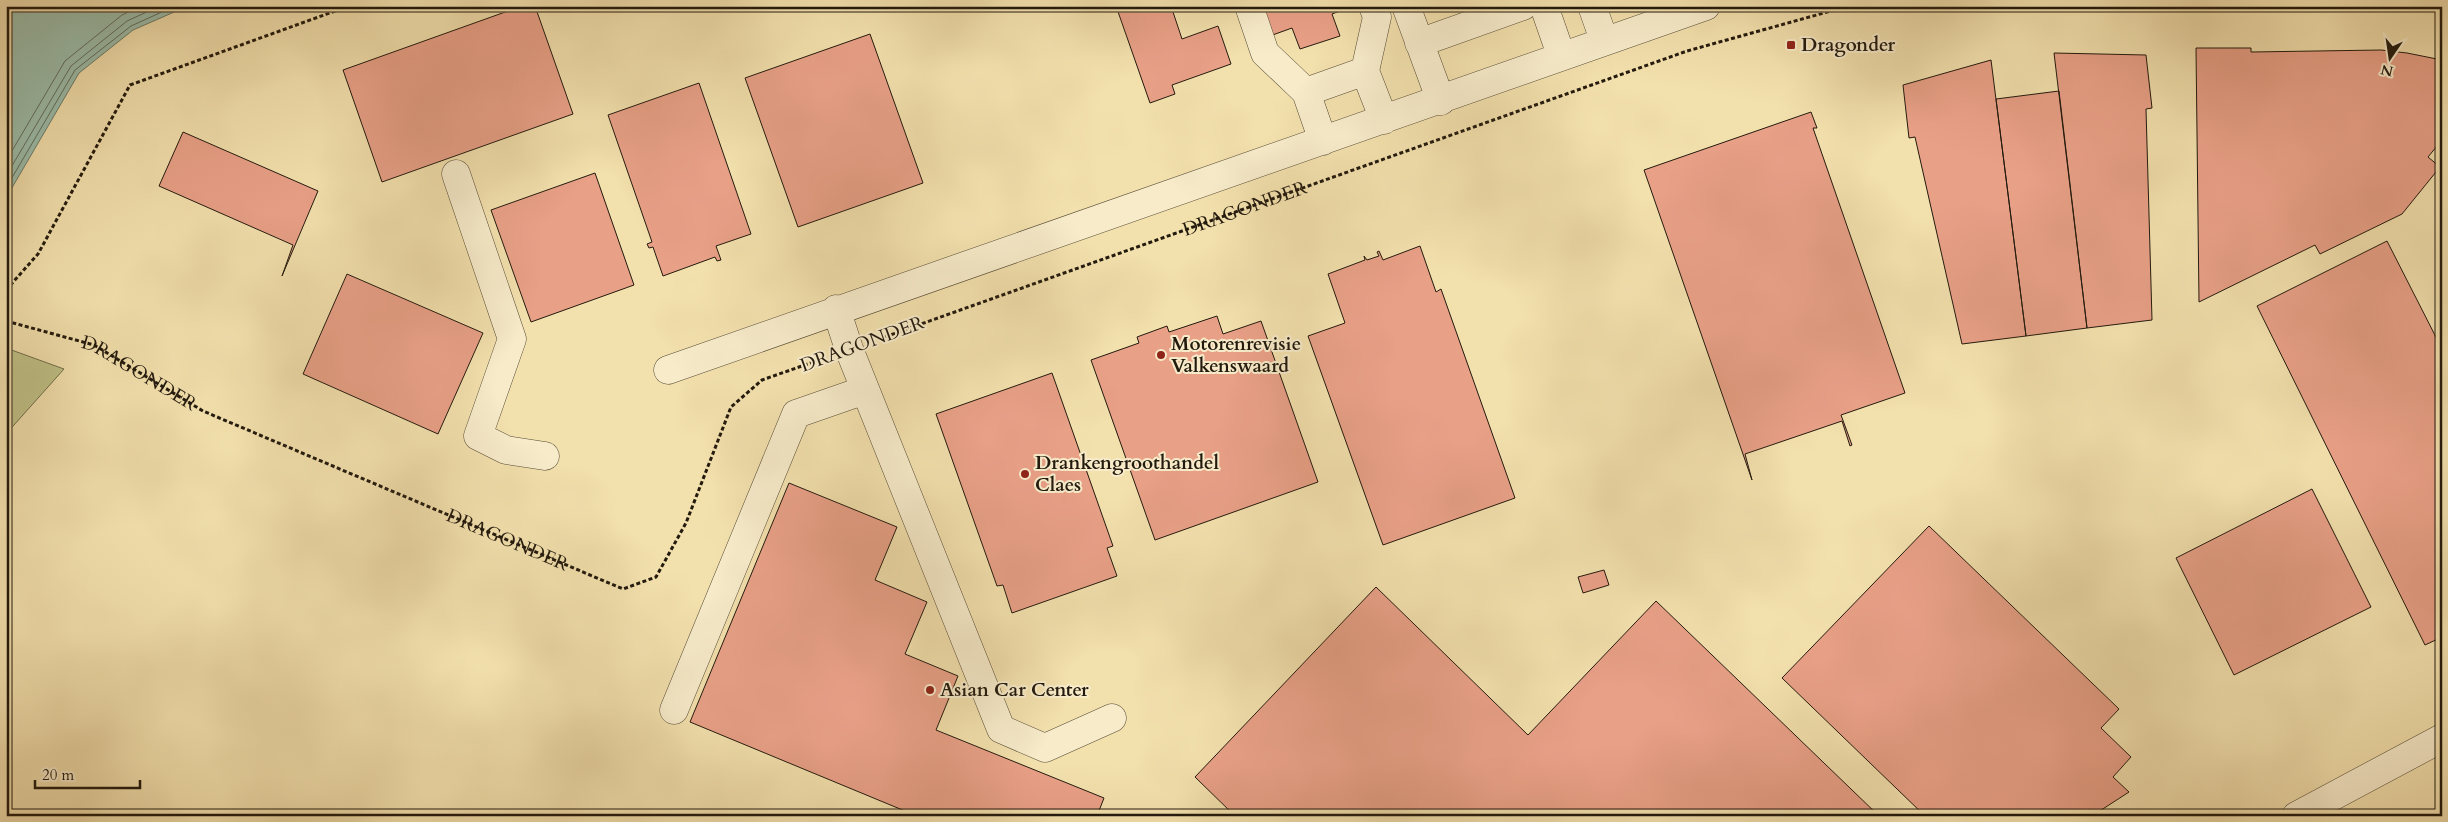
<svg xmlns="http://www.w3.org/2000/svg" width="2448" height="822" font-family="Cardo,serif">
<rect width="100%" height="100%" fill="#f2e0ad"/>
<filter id="stains"><feTurbulence type="fractalNoise" baseFrequency=".004" numOctaves="4"/><feColorMatrix values="0 0 0 0 .2 0 0 0 0 .09 0 0 0 0 .02 0 0 0 .5 -.17"/></filter>
<radialGradient id="worn" r=".72"><stop offset=".6" stop-color="#630" stop-opacity="0"/><stop offset="1" stop-color="#630" stop-opacity=".3"/></radialGradient>
<path fill="#bfc186" stroke="#716e4a" d="M6,348L64,369L6,434Z"/>
<path fill="#9bbdaa" stroke="#6b7c6c" d="M6,6H188L133,30L79,73L6,198Z"/>
<g fill="none" stroke-linecap="round" stroke-linejoin="round">
<path stroke="#5f6c5c" stroke-width="1" d="M6,161L65,61L122,15L141,6
M6,176L71,66L127,21L160,6
M6,188L75,70L131,26L175,6"/>
</g>
<path fill="#e8a087" stroke="#231a0e" d="M522,6H535L573,114L382,182L343,70Z
M1116,6H1171L1182,39L1218,26L1231,64L1172,85L1175,94L1150,103Z
M1257,6H1353L1332,14L1340,36L1300,49L1292,28L1267,37Z
M870,34L923,183L798,227L745,78Z
M2196,48H2251V52L2381,50L2407,53L2442,60V140L2428,157L2440,167L2402,214L2320,254L2315,245L2199,302Z
M2054,53L2146,55L2152,108L2146,109L2152,320L2087,328Z
M1991,60L2026,336L1962,344L1915,137L1909,138L1903,85Z
M699,83L751,234L716,246L721,260L717,261L715,257L663,276L653,247L649,248L647,244L652,242L608,115Z
M2059,91L2087,328L2026,336L1996,99Z
M1811,112L1817,128H1813L1905,393L1841,415L1852,445L1850,446L1842,421L1745,454L1752,480L1644,170Z
M183,132L318,191L282,276L293,245L159,186Z
M595,173L634,285L531,322L491,210Z
M2387,241L2442,349V637L2425,645L2257,306Z
M1420,246L1436,292L1441,289L1515,498L1383,545L1308,336L1345,323L1328,274L1365,260L1364,256L1367,260L1379,256L1377,252L1379,251L1383,260Z
M347,274L483,333L438,434L303,374Z
M1217,316L1223,334L1261,321L1318,482L1155,540L1091,360L1139,343L1137,337L1167,326L1169,332Z
M1052,373L1113,546L1107,548L1117,576L1012,613L1003,585L997,586L936,414Z
M789,483L897,527L875,580L927,602L905,654L958,676L936,730L1104,798L1097,816H917L690,722Z
M2312,489L2371,607L2234,675L2176,558Z
M1929,526L2119,709L2101,728L2131,757L2113,777L2129,792L2092,816H1925L1782,678Z
M1604,570L1609,585L1583,593L1578,577Z
M1376,587L1528,735L1656,601L1879,816H1235L1195,777Z"/>
<g fill="none" stroke-linecap="round" stroke-linejoin="round">
<g stroke="#574c36" stroke-width="29">
<path id="minor" d="M1249,6L1265,53L1306,92L1323,141
M1373,6L1377,17L1365,71L1384,120
M1406,6L1441,101
M1544,6L1561,55
M1592,6L1604,40
M1419,43L1523,6
M1306,92L1365,71
M456,174L512,339L478,436L506,450L545,456
M836,309L849,349L1001,729L1045,748L1112,718
M668,370L1706,6
M674,710L796,414L865,390
M2296,816L2442,738"/>
</g>
<g stroke="#231a0e" stroke-width="3" stroke-dasharray="4 2.5" stroke-linecap="butt">
<path d="M6,290L38,254L130,85L349,6"/>
<path id="s1" d="M6,321L94,345L203,411L623,589L656,577L686,523L731,407L762,380L819,360"/>
<path id="s2" d="M879,339L1687,51L1849,6"/>
</g>
<use href="#minor" stroke="#f7ebca" stroke-width="28"/>
</g>
<g fill="#8f2418" stroke="#f7ebca" stroke-width="2">
<rect x="1786" y="40" width="10" height="10" rx="2.5"/>
<circle cx="1161" cy="355" r="5"/>
<circle cx="1025" cy="474" r="5"/>
<circle cx="930" cy="690" r="5"/>
</g>
<g text-anchor="middle" dominant-baseline="central" stroke-width="4" stroke-linejoin="round" paint-order="stroke">
<g font-size="19" font-weight="bold" fill="#231a0e" stroke="#f7ebca" text-anchor="start">
<text x="1801" y="45">Dragonder</text>
<text x="1171" y="344">Motorenrevisie<tspan x="1171" dy="22">Valkenswaard</tspan></text>
<text x="1035" y="463">Drankengroothandel<tspan x="1035" dy="22">Claes</tspan></text>
<text x="940" y="690">Asian Car Center</text>
</g>
<g font-size="19" fill="#231a0e" stroke="#f7ebca">
<text stroke="none"><textPath href="#s2" startOffset="388">DRAGONDER</textPath></text>
<text transform="translate(862 344) rotate(-20)">DRAGONDER</text>
<text stroke="none"><textPath href="#s1" startOffset="144">DRAGONDER</textPath></text>
<text stroke="none"><textPath href="#s1" startOffset="549">DRAGONDER</textPath></text>
</g>
</g>
<rect width="2448" height="822" fill="none" stroke="#f2e0ad" stroke-width="25"/>
<rect x="8" y="8" width="2433" height="807" fill="none" stroke="#231a0e" stroke-width="2.5"/>
<rect x="12" y="12" width="2423" height="797" fill="none" stroke="#231a0e"/>
<g transform="translate(2390 58) rotate(193)" stroke="#f7ebca" stroke-width="4" paint-order="stroke">
<path d="M0-4L9 19L0 12L-9 19Z" fill="#231a0e"/>
<text y="-8" font-size="14" font-weight="bold" text-anchor="middle" fill="#231a0e">N</text>
</g>
<path d="M35 780v8h105v-8" fill="none" stroke="#231a0e" stroke-width="2.5"/>
<text x="42" y="780" font-size="15" fill="#231a0e" stroke="#f7ebca" stroke-width="4" paint-order="stroke">20 m</text>
<rect width="100%" height="100%" filter="url(#stains)"/>
<rect width="100%" height="100%" fill="url(#worn)"/>
</svg>
